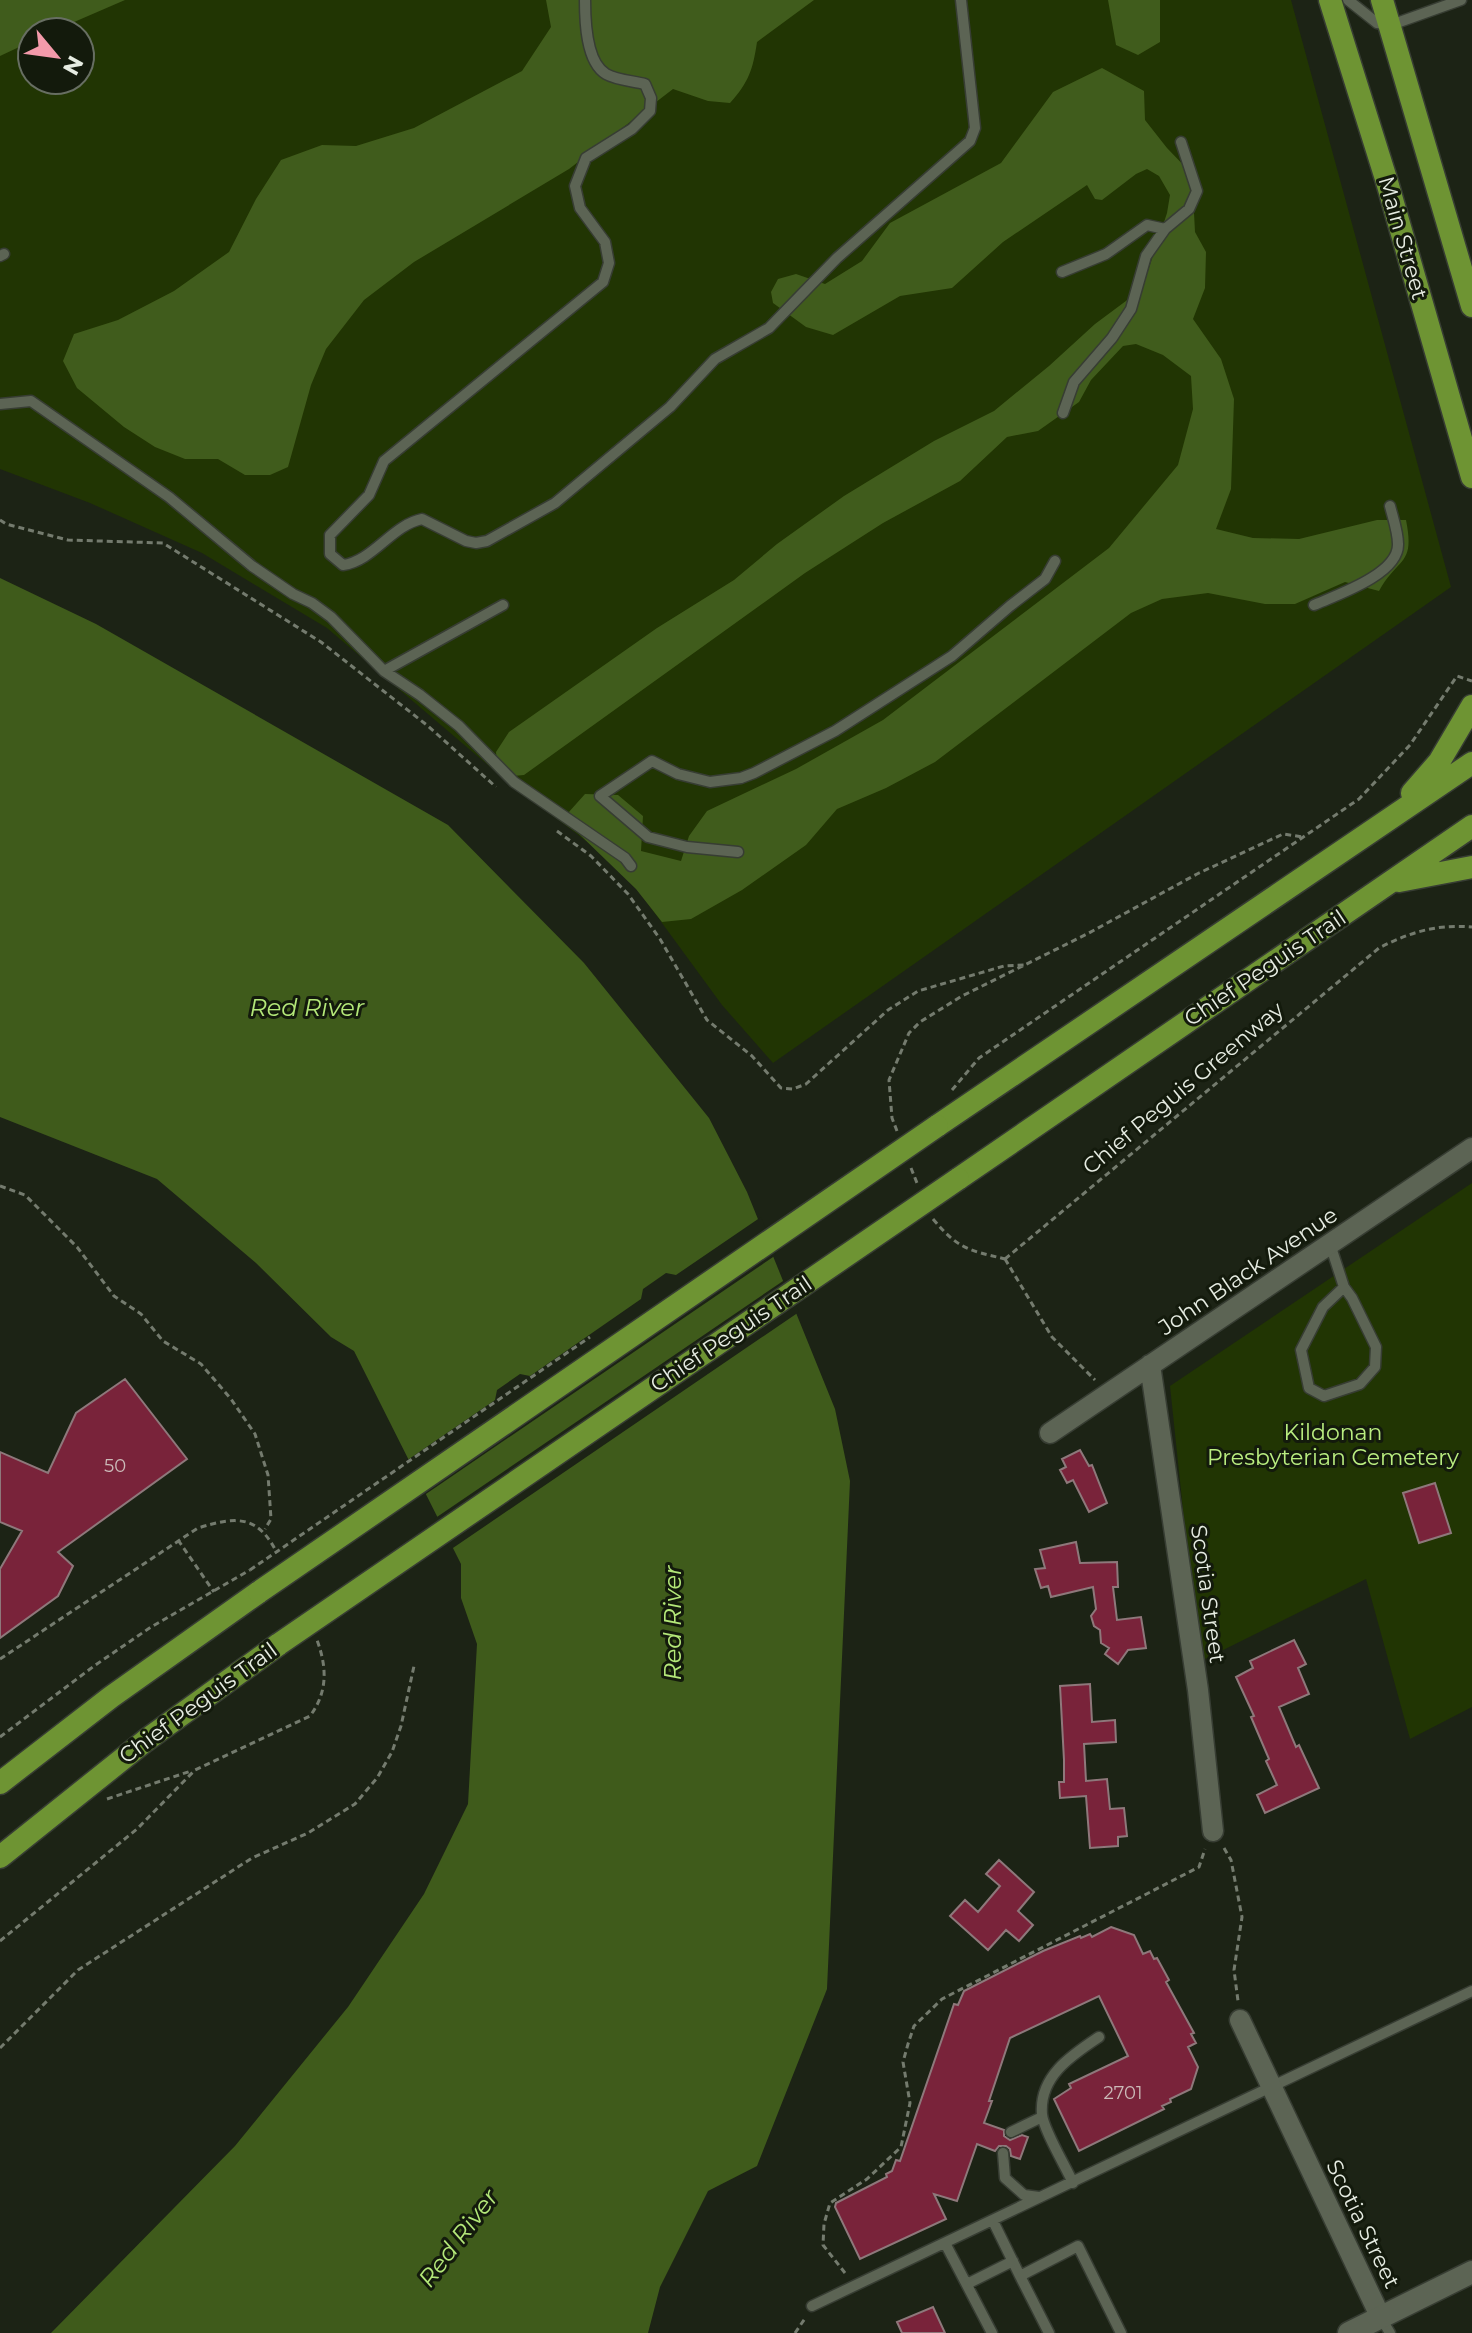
<svg xmlns="http://www.w3.org/2000/svg" width="1472" height="2333" font-family="Montserrat,sans-serif">
<rect width="100%" height="100%" fill="#1c2315"/>
<path fill="#213503" fill-rule="evenodd" d="M0,0H1291L1451,587L773,1063L722,1005L621,867L509,783L327,628L202,553L90,503L0,469ZM32,32H80V80H32Z
M1472,1183V1707L1410,1739L1366,1579L1199,1662L1170,1386Z"/>
<path fill="#405c1c" d="M0,0H125L51,32H32V41L0,56Z
M546,0H814L757,42C753,69 749,82 730,103L708,101L673,89L569,169L414,262L364,300L326,349L311,385L288,467L270,475H245L218,459H185L155,447L124,427L77,388L63,361L74,334L118,320L174,291L229,252L256,199L281,160L322,145L356,146L414,128L522,71L551,27Z
M1108,0H1160V42L1138,55L1116,45Z
M1102,68L1144,91L1145,120L1167,148L1192,174L1195,232L1206,252L1205,288L1193,319L1221,359L1234,399L1231,489L1216,529L1253,538L1299,539L1377,520H1406C1415,566 1399,556 1379,591L1345,582L1295,604H1265L1208,593L1162,599L1131,613L935,762L886,788L837,809L806,845L742,890L691,919L662,922L636,889L578,833L568,813L585,794L618,795L643,816L641,851L681,861L689,836L707,811L796,769L883,720L1109,548L1178,465L1193,409L1191,376L1163,355L1136,344L1123,346L1091,380L1079,402L1038,431L1007,437L960,481L883,523L805,573L524,775L513,776L497,763L496,752L509,732L657,628L734,580L777,544L844,496L934,441L994,411L1049,366L1095,324L1142,289L1167,213L1170,195L1159,176L1147,169L1136,174L1102,200L1095,199L1087,185L1003,242L952,288L900,296L833,335L806,327L773,303L771,292L778,279L796,274L825,284L862,261L890,223L1001,163L1053,92Z"/>
<path fill="#3f5b1b" d="M0,578L96,624L448,825L584,963L709,1118L747,1192L835,1409L850,1481L827,1989L757,2166L708,2191L660,2287L648,2333H51L235,2146L348,2007L424,1894L468,1804L477,1644L461,1598V1564L354,1351L331,1337L256,1263L157,1179L0,1117Z"/>
<path fill="#1c2315" d="M761,1217L776,1255L423,1496L406,1461L495,1400L497,1390L520,1374L530,1376L641,1299L643,1289L666,1273L676,1275Z
M786,1279L799,1312L450,1550L434,1519Z"/>
<path fill="#79233a" stroke="#8e787b" stroke-width="2" d="M125,1379L187,1459L58,1552L73,1566L58,1596L0,1638V1569L22,1531L0,1522V1452L48,1473L76,1413Z
M1080,1450L1089,1466L1092,1465L1107,1503L1089,1512L1073,1480L1067,1483L1060,1470L1066,1467L1062,1459Z
M1435,1483L1451,1533L1419,1543L1403,1493Z
M1076,1542L1080,1563L1117,1562L1118,1587H1113L1117,1620L1141,1617L1146,1648L1128,1650L1118,1664L1105,1654L1109,1648L1101,1643L1100,1630L1094,1626L1091,1616L1096,1609L1093,1587L1051,1597L1048,1586L1041,1588L1035,1569L1045,1568L1040,1550Z
M1294,1640L1306,1664L1298,1668L1309,1694L1279,1707L1296,1747L1299,1745L1319,1788L1265,1813L1257,1795L1277,1785L1266,1761L1269,1759L1251,1717L1254,1716L1236,1677L1253,1668L1250,1661Z
M1090,1684L1092,1722L1115,1720L1116,1742L1084,1744L1086,1781L1107,1779L1110,1809L1124,1808L1127,1836L1118,1837V1846L1090,1848L1086,1796L1060,1798L1059,1782H1064V1760L1060,1686Z
M999,1860L1034,1892L1018,1911L1033,1925L1019,1941L1006,1930L988,1950L950,1916L965,1900L978,1912L1000,1886L986,1874Z
M1111,1927L1134,1935L1143,1954L1150,1951L1154,1959L1157,1958L1169,1980L1166,1982L1194,2033L1191,2034L1196,2043L1188,2047L1198,2067L1191,2089L1170,2099L1171,2102L1162,2106L1164,2109L1079,2151L1054,2099L1071,2088L1069,2084L1128,2056L1099,1996L1010,2038L989,2101H992L984,2123L1004,2130V2136L1010,2140L1022,2135L1028,2137L1020,2159L1011,2156L1010,2149L1006,2146H999L995,2151L977,2144L957,2201L934,2194L946,2219L860,2259L835,2207L836,2203L887,2177L886,2174L892,2171L896,2160L900,2161L954,2004L958,2005L964,1991L1043,1951L1080,1936L1081,1938L1090,1934L1092,1937Z
M933,2307L945,2333H902L897,2322Z"/>
<g fill="none" stroke-linecap="round" stroke-linejoin="round">
<g stroke="#373d33" stroke-width="13">
<path id="service" d="M585,0C585,21 586,62 606,74C616,80 633,81 645,84L651,98L650,111L632,129L586,158L575,186L580,208L605,242L609,263L603,282L384,461L369,495L330,535V554L343,565C373,561 392,525 422,519L466,541L476,543L487,541L555,503L670,407L715,359L769,328L837,258L970,141L975,128L961,0
M1348,0L1377,23L1391,25L1461,0
M0,256L4,254
M1062,272L1106,254L1147,225L1165,229
M0,404L31,401L169,497L252,566L293,594L312,603L331,617L384,671L420,695L459,726L514,782L625,858L631,866
M1063,413L1074,382L1112,338L1131,309L1146,256L1165,229L1189,209L1197,191L1181,142
M1314,605C1337,595 1399,574 1398,544C1398,532 1393,518 1390,506
M384,671L503,605
M738,852L687,847L648,837L600,796L652,761L678,774L710,782L741,778L754,773L835,731L952,656L1010,606L1045,579L1055,561
M1330,1244L1344,1287L1323,1307L1301,1350L1309,1388L1324,1396L1360,1384L1375,1367L1376,1347L1352,1298L1344,1287
M1011,2132L1042,2117
M1003,2153L1005,2178L1024,2195L1039,2197
M1073,2183C1066,2167 1043,2129 1042,2114C1039,2076 1072,2055 1099,2037
M993,2221L1020,2276
M945,2243L992,2333
M967,2284L1013,2261
M812,2306L1472,1991
M1381,2318L1390,2333
M1049,2333L1020,2276L1078,2246L1121,2333"/>
</g>
<g stroke="#373d33" stroke-width="23">
<path id="minor" d="M1150,1365L1198,1690L1213,1831
M1050,1433L1472,1148
M1240,2020L1381,2318"/>
</g>
<g stroke="#373d33" stroke-width="25">
<path id="tertiary" d="M1349,2333L1472,2272"/>
</g>
<g stroke="#373d33" stroke-width="25">
<path id="primary" d="M1330,0L1387,182L1472,477
M1382,0L1472,306
M1412,793L1439,762L1472,706
M1399,881L1472,867
M937,1126L1472,763
M958,1179L1472,826
M0,1783L111,1697L259,1592
M0,1857L145,1741L279,1644"/>
</g>
<path stroke="#747b6e" stroke-width="3" stroke-dasharray="6 4" stroke-linecap="butt" d="M0,520L6,524L68,540L163,543L321,642L428,726L496,787
M557,831L591,856L628,894L660,939L707,1020L752,1056L781,1088L793,1089L806,1084L888,1010L918,991L1004,966L1025,965
M952,1090L979,1058L1359,799L1410,745L1457,676L1472,681
M897,1131L892,1118L889,1080L909,1033L920,1022L962,996L1087,934L1197,874L1283,834L1303,837
M911,1168L917,1183
M0,1186L25,1195L77,1247L114,1296L141,1314L163,1341L201,1364L231,1399L255,1434L268,1475L271,1519L265,1529
M933,1219C958,1249 968,1250 1005,1259
M1005,1259L1379,948C1410,932 1437,924 1472,927
M1005,1259L1052,1337L1095,1380
M178,1540L214,1592
M0,1659L198,1528C237,1516 258,1515 277,1553
M0,1737L94,1666L151,1627L250,1570
M107,1799L191,1771
M1224,1848L1231,1860L1242,1917L1234,1970L1238,2001
M0,1941L137,1829L195,1770L310,1716C328,1692 327,1667 317,1640
M0,2048L78,1970L252,1858L308,1833L355,1804L377,1778L392,1752L401,1726L414,1666
M845,2273L823,2245L824,2224L830,2203L867,2179L901,2147L910,2103L903,2062L908,2044L914,2026L942,1999L1199,1867L1205,1849
M795,2333L806,2317"/>
<use href="#service" stroke="#5c6454" stroke-width="10"/>
<use href="#minor" stroke="#5c6454" stroke-width="20"/>
<use href="#tertiary" stroke="#5c6454" stroke-width="22"/>
<use href="#primary" stroke="#6e9433" stroke-width="22"/>
<g stroke="#373d33" stroke-width="25" stroke-linecap="butt">
<path id="primary-bridge" d="M259,1592L937,1126
M279,1644L958,1179"/>
</g>
<path stroke="#747b6e" stroke-width="3" stroke-dasharray="6 4" stroke-linecap="butt" d="M250,1570L590,1337"/>
<use href="#primary-bridge" stroke="#6e9433" stroke-width="22"/>
</g>
<g text-anchor="middle" dominant-baseline="central" stroke-width="6" stroke-linejoin="round" paint-order="stroke">
<g font-size="18" fill="#cbbab8">
<text x="115" y="1466">50</text>
<text x="1123" y="2093">2701</text>
</g>
<g font-size="22" fill="#e6ece2" stroke="#131a0c">
<text transform="translate(1403 238) rotate(74)">Main Street</text>
<text transform="translate(1265 968) rotate(-34)">Chief Peguis Trail</text>
<text transform="translate(1183 1088) rotate(-40)">Chief Peguis Greenway</text>
<text transform="translate(1248 1271) rotate(-34)">John Black Avenue</text>
<text transform="translate(731 1334) rotate(-34)">Chief Peguis Trail</text>
<text transform="translate(1208 1594) rotate(82)">Scotia Street</text>
<text transform="translate(198 1703) rotate(-36)">Chief Peguis Trail</text>
<text transform="translate(1363 2224) rotate(64)">Scotia Street</text>
</g>
<g font-size="22" fill="#baee80" stroke="#131a0c">
<text x="1333" y="1432">Kildonan<tspan x="1333" dy="25">Presbyterian Cemetery</tspan></text>
</g>
<g font-size="24" font-style="italic" fill="#b4e879" stroke="#131a0c">
<text x="307" y="1007">Red River</text>
<text transform="translate(672 1623) rotate(-90)">Red River</text>
<text transform="translate(458 2238) rotate(-53)">Red River</text>
</g>
</g>
<g transform="translate(56 56) rotate(119)"><circle r="38" fill="#131a0c" stroke="#676e62" stroke-width="2"/>
<path d="M0-6L14 30L0 20L-14 30Z" fill="#f39aaa"/>
<text y="-12" font-size="22" font-weight="bold" text-anchor="middle" fill="#e6ece2">N</text>
</g>
</svg>
